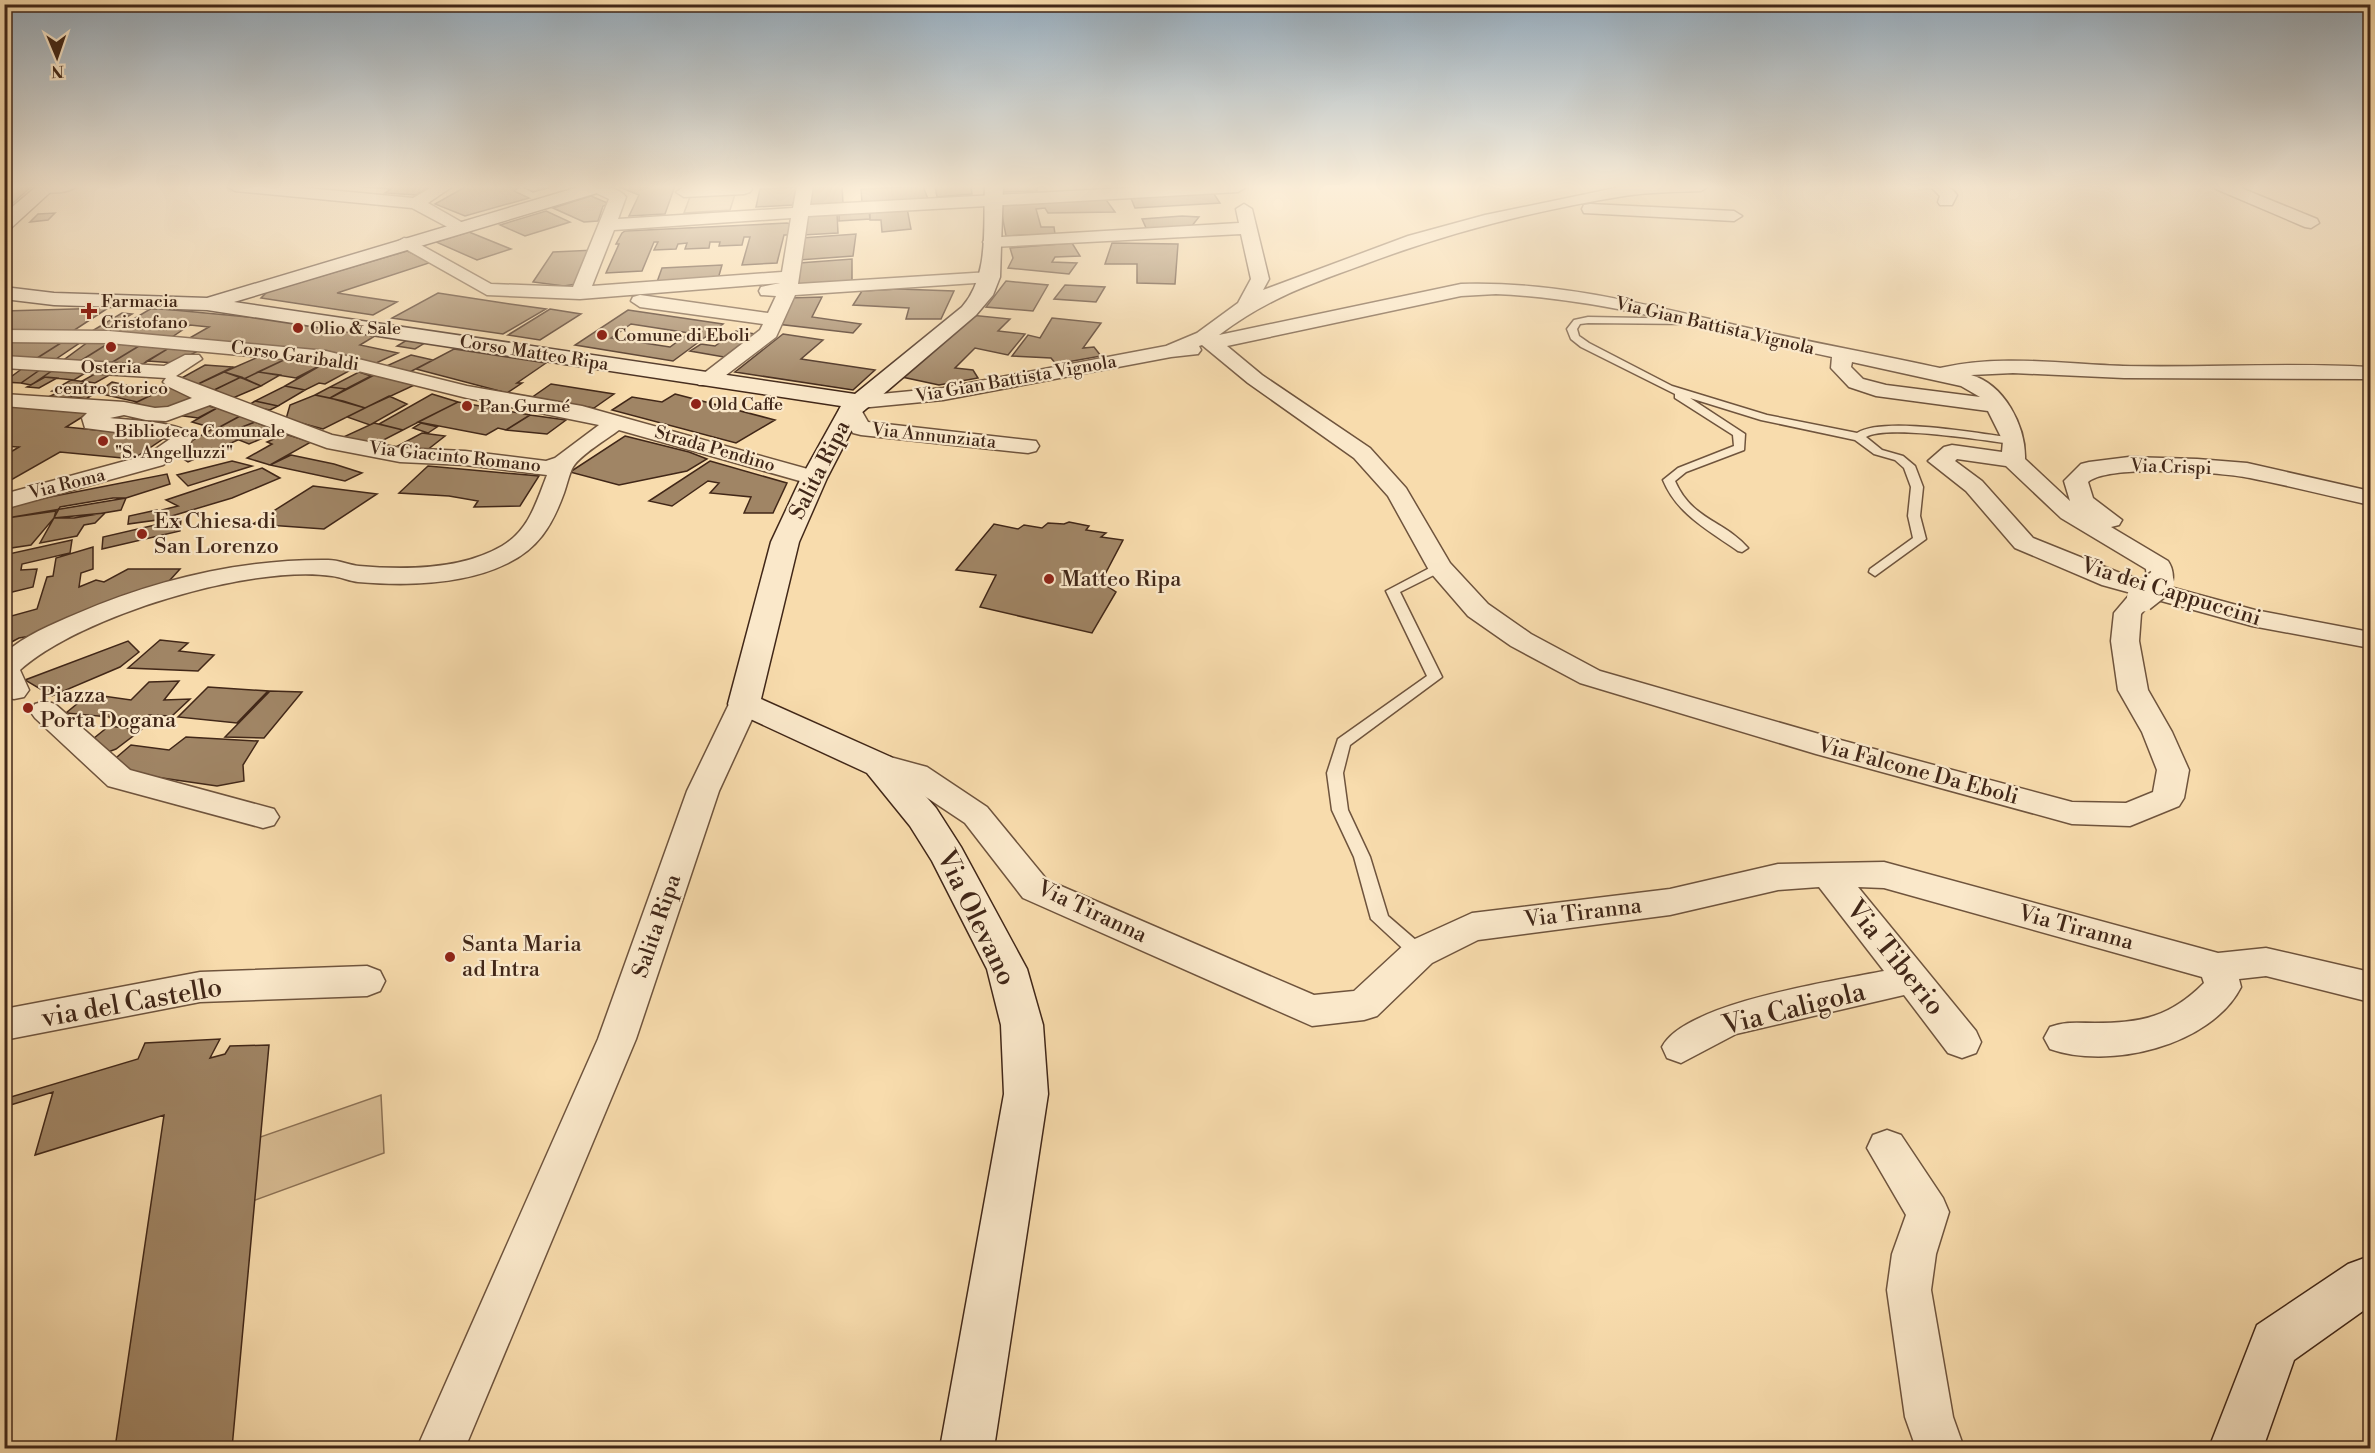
<svg xmlns="http://www.w3.org/2000/svg" width="2375" height="1453" font-family="'Libre Bodoni',serif">
<rect width="100%" height="100%" fill="#f8dcad"/>
<filter id="stains"><feTurbulence type="fractalNoise" baseFrequency=".00333" numOctaves="4"/><feColorMatrix values="0 0 0 0 .2 0 0 0 0 .09 0 0 0 0 .02 0 0 0 .5 -.17"/></filter>
<radialGradient id="worn" r=".72"><stop offset=".6" stop-color="#630" stop-opacity="0"/><stop offset="1" stop-color="#630" stop-opacity=".3"/></radialGradient>
<path fill="#d9bd94" stroke="#8d7256" stroke-width="1.5" d="M736,191L730,210L684,213L691,194Z
M381,1095L384,1153L228,1210L226,1149Z"/>
<path fill="#a08565" stroke="#412718" stroke-width="1.5" fill-rule="evenodd" d="M4,186H32L4,211Z
M350,186H433L416,195L385,193L391,189Z
M467,186H555L533,192L521,186L514,191L529,198L465,216L435,204Z
M623,186H675L665,214L629,216L639,195L619,187Z
M842,186L843,203L806,205L808,187Z
M923,186L928,199L862,203L861,189Z
M935,186H971L972,194L937,197Z
M1003,186H1037V191L1003,192Z
M797,187L793,205L756,207L760,189Z
M1212,191L1220,203L1135,208L1130,196Z
M591,196L610,204L603,206L598,221L584,222L553,208Z
M1104,197L1115,212L1048,213L1045,208L1036,209L1041,227H1054L1055,234L1006,236L1000,204Z
M907,208L911,229L882,232L881,220H870V211Z
M546,211L570,222L525,236L500,225Z
M869,211L870,219L839,221V213Z
M55,213L48,220L30,222L38,214Z
M837,213L838,233L803,235L806,216Z
M1182,216L1199,217L1191,227L1147,230L1142,219Z
M787,223L791,224L788,235H784L777,263L742,265L750,237H744L742,245L719,246L720,242H710L709,248L685,249L687,243L678,244L676,249L654,250L658,242H654L642,271L606,273L619,244H616L622,233L625,231Z
M469,232L511,249L477,260L436,242Z
M856,234L853,256L799,260L801,238Z
M1072,243L1080,256L1055,257L1052,262L1077,263L1069,274L1008,268L1013,258L1010,248Z
M1112,243L1178,244L1175,284L1137,283V264H1105Z
M595,250L583,283L564,286L533,282L553,252Z
M407,251L432,262L337,293L397,302L373,315L261,298L267,292Z
M852,259V282L797,286L799,263Z
M722,265L718,279L657,282L662,268Z
M1006,281L1048,285L1033,311L986,307Z
M1065,285L1105,287L1096,302L1054,299Z
M898,289L954,291L941,319H906L909,308L853,305L862,291Z
M438,293L510,304L546,309L503,334L392,318Z
M822,297L812,317L861,324L853,333L777,324L788,298Z
M108,308L70,333H4V311Z
M152,308L260,318L375,336L360,345L398,353L374,364L186,340L209,327L190,325L169,339L108,334Z
M550,309L581,314L540,340L508,335Z
M628,310L723,324L673,361L575,345ZM631,324L689,333L670,347L611,338Z
M122,313L132,314L98,334H87Z
M970,315L1010,319L998,331L1025,334L1008,355L975,348L955,368L973,370L978,378L939,385L902,377Z
M1052,318L1101,323L1083,348L1094,347L1101,356L1056,364L1051,358L1012,356L1028,335L1040,338Z
M736,331L755,334L724,357L690,351L701,344L715,346Z
M783,334L823,340L801,359L875,370L853,390L735,372Z
M4,340L64,341L34,360L4,359Z
M407,340L425,343L415,349L397,346Z
M64,341L81,342L53,361L34,360Z
M88,342L109,343L77,363L61,362Z
M109,343L139,346L106,366L77,363Z
M139,346L169,348L135,369L106,366Z
M169,348L198,351L175,363L147,361Z
M454,349L546,363L517,383H522L507,393L416,369Z
M265,354L288,358L244,379L224,372Z
M411,355L433,360L406,374L382,368Z
M288,358L325,363L296,378L258,372Z
M325,363L349,371L325,384L319,383L305,390L285,386Z
M27,365L44,367L21,383L4,382Z
M205,365L233,367L196,385L178,380Z
M44,367L56,368L31,385L21,383Z
M56,368L90,370L74,380L43,377Z
M102,370L115,372L95,383L82,381Z
M224,372L241,377L210,392L196,385Z
M258,372L280,375L261,386L244,379Z
M359,372L371,376L346,389L330,387Z
M380,372L421,382L365,408L330,398Z
M45,377L57,378L39,388L27,387Z
M241,377L261,386L226,401L210,392Z
M71,380L87,382L59,392L52,391Z
M112,382L158,392L137,402L97,393Z
M174,384L204,397L157,410L135,403Z
M551,384L614,394L594,408L531,398Z
M75,385L87,387L65,398H46Z
M285,386L305,390L278,406L255,401Z
M87,387L102,389L86,399L70,396Z
M330,387L346,389L330,398L315,395Z
M432,394L458,402L403,430L379,424Z
M675,394L775,420L736,443L612,410L632,397L662,402Z
M315,395L343,401L365,408L323,429L286,419L290,405Z
M389,396L407,404L370,425L347,417Z
M255,401L278,406L270,410L247,406Z
M458,402L530,415L506,430L498,428L486,435L418,422Z
M4,403L92,411L66,427L166,437L133,459L60,452L4,484V456L19,447L4,446Z
M204,405L217,408L198,418L176,415Z
M217,408L242,415L216,429L192,422Z
M242,415L255,422L224,434L216,429Z
M530,415L566,420L547,434L506,430Z
M255,422L279,431L249,444L224,434Z
M374,423L403,430L368,448L339,439Z
M421,423L434,426L437,427L428,433L413,428Z
M214,428L238,440L188,462L172,452Z
M422,433L445,436L422,454L390,450Z
M285,434L311,442L270,465L247,458L272,444L267,442Z
M625,436L689,452L707,459L687,471L619,485L570,472Z
M291,455L334,464L362,473L345,481L270,465Z
M232,461L252,466L188,486L177,475Z
M710,461L787,483L773,513H744L751,497L710,493L719,483L708,481L672,506L649,501Z
M428,466L539,476L520,506L474,507L478,501L449,496L399,493Z
M262,468L280,478L232,498L165,518L162,510L178,506L166,500Z
M167,474L170,484L126,498L7,518L14,504Z
M313,486L377,494L324,529L253,524Z
M113,498H126L121,510L74,518H54L60,507Z
M157,510V520L128,524L129,516Z
M56,511L54,518L31,545L4,549L7,518Z
M105,513L95,523L84,525L77,536L40,543L54,518Z
M181,519L180,531L102,549L103,537Z
M1069,522L1089,526L1086,530L1106,533L1101,537L1123,540L1101,582L1116,592L1092,633L980,607L996,575L956,570L994,524L1018,529L1024,525L1042,528L1048,523L1064,524Z
M72,540L70,553L22,564L21,570L37,569L33,587L4,594V555Z
M93,547V569L81,573L79,587L96,580L104,582L128,569H180L160,591L43,634L19,638L4,646V618L37,609L47,577L53,576L56,558Z
M160,640L188,643L179,651L214,655L198,671L128,668Z
M128,641L139,652L120,667L52,696L25,680Z
M179,681L164,700L190,699L172,716L149,715L141,720L66,713L89,694L131,700L149,682Z
M208,687L268,691L237,723L178,717Z
M270,691L302,692L264,738L225,737Z
M109,726L141,730L116,749L103,754L88,743Z
M186,737L258,741L243,765L244,781L217,786L121,772L110,763L131,745L169,750Z
M220,1039L210,1058L225,1054L230,1046L269,1045L232,1448H115L164,1115L35,1155L53,1092L4,1107V1099L138,1059L145,1043Z"/>
<g fill="none" stroke-linecap="round" stroke-linejoin="round">
<g stroke="#6f543d" stroke-width="3">
<path id="lane" d="M1588,317L1697,319V323L1694,324L1588,323L1580,324L1577,329L1579,336L1589,343L1672,386L1767,415L1857,433C1885,416 1979,434 2014,438L2020,441L2014,444C1986,441 1887,424 1866,437L1882,450L1903,456L1915,466L1923,487L1920,516L1926,539L1875,576L1869,572L1870,569L1913,538L1908,516L1911,487L1904,468L1895,460L1874,454L1855,440L1761,420L1690,398L1745,434L1744,450L1686,472L1675,481C1692,520 1725,521 1748,548L1742,552L1738,551C1708,530 1677,514 1663,480L1678,468L1734,446L1733,435L1675,398V394L1581,347L1571,339L1567,329L1574,320Z
M1439,563L1444,564L1445,567L1444,570L1400,592L1442,677L1350,745L1343,773L1348,810L1370,857L1388,916L1425,948L1428,953L1425,958L1419,960L1413,958L1371,919L1354,857L1332,810L1327,773L1338,739L1427,676L1386,591Z"/>
</g>
<g stroke="#6f543d" stroke-width="3">
<path id="street" d="M38,186H77C69,193 50,194 39,191Z
M227,186H286L413,198L434,186H453L428,203L470,227L467,231H455L412,208L235,191Z
M589,186C602,186 617,186 626,197L618,219L793,208L797,186H813L810,205L1163,186L1246,187L1238,192L808,216L798,284L990,272L999,277L990,282L795,295L776,337L713,385H699L695,381L699,377L760,330L763,324L640,307L631,301L633,297L640,295L768,313L776,296L761,295L759,291L761,287L780,283L580,299L487,295L395,243L404,238L410,239L491,284L573,287L609,199L590,190ZM791,218L782,272L592,286L614,230Z
M750,186L752,189L750,192L744,194L684,197L676,192L684,187Z
M1625,186H1709L1701,191C1676,192 1649,192 1624,196C1536,210 1448,233 1365,264C1308,285 1268,298 1219,335L1461,284C1556,281 1643,304 1735,325C1803,341 1872,353 1940,368C2000,354 2063,364 2123,366C2205,368 2288,362 2370,367V379L2124,378L2013,373L1971,375C2004,384 2026,426 2025,459L2070,501L2064,481L2081,464L2089,462L2129,457L2197,459L2247,463L2370,491V505C2330,496 2290,486 2250,478C2220,472 2108,464 2088,482L2093,498L2122,520L2119,525L2111,527L2168,561C2173,568 2175,580 2170,587L2255,610L2370,632V648L2252,626L2154,599L2141,614L2139,641L2148,690L2172,732L2189,770L2184,798L2179,806L2130,826L2072,824L1816,754L1580,683L1511,646L1468,616L1430,572L1388,496L1354,458L1248,383L1202,345L1199,346L1201,350L1198,354L1171,357L943,400L860,408L868,422L1036,441L1039,446L1036,451L1028,453L861,435L853,433L839,410L842,405L850,404L852,397L860,396L943,388L1166,346L1197,333L1238,303L1251,279L1241,234L992,247L986,246L983,242L986,238L1239,223L1236,209L1244,204L1252,209L1269,279L1263,290L1408,236L1485,215ZM1496,294C1610,299 1720,334 1832,357L1831,368L1849,387L1876,396L1988,411L2003,441L2002,452L1952,445L1944,447L1928,461L1966,491L2015,548L2102,585L2131,593L2114,613L2111,641L2118,690L2142,732L2157,770L2153,792L2126,803L2072,802L1833,738L1600,671L1531,634L1488,604L1450,563L1406,488L1370,448L1262,375L1227,346L1461,296ZM1852,362L1961,386L1980,397L1886,385L1863,379L1851,367ZM1957,459L2006,466L2061,518L2146,569L2147,581L2120,573L2033,538L1982,481L1955,461Z
M1930,186C1942,186 1950,185 1957,195L1952,205H1940L1938,202L1940,196Z
M2214,186H2236L2317,219L2319,223L2311,228L2305,227L2216,189Z
M1590,204L1734,211L1742,216L1734,221L1584,213L1582,209L1584,205Z
M4,330L109,331L326,351L467,386L582,406L822,473L826,478L822,483L814,485L619,430C607,439 580,455 573,467C569,474 567,485 564,493C552,526 538,549 506,564C463,585 405,586 358,582C349,581 341,577 332,576C251,564 80,616 20,670L29,690L24,697L14,699L4,697V654C25,635 51,625 76,614C155,580 242,559 328,560C339,560 349,565 359,566C405,570 461,570 502,546C529,530 536,503 547,475L465,465L400,462L327,448L210,405L166,421L146,420L124,415L110,418C128,420 184,422 194,436L187,449L163,465L4,509V494L147,455L170,439L85,428L82,418L87,413L4,406V394L124,402L155,408L168,407L192,398L167,386L163,382L166,378L4,368V356L164,366L185,355H199L202,359L176,376L332,435L400,448L465,451L546,461L555,458L599,425L467,398L326,363L109,343L4,342Z
M744,695L754,697L759,704L719,791L636,1039L465,1448H417L598,1039L687,791L729,704L734,697Z
M45,701L55,704L130,770L274,809L279,817L274,825L263,828L108,786L35,718L30,711L35,704Z
M879,754L927,767L987,807L1047,880L1314,995L1354,991L1406,943L1472,913L1670,889L1778,864L1884,862L2218,953L2266,948L2370,972V1002L2266,976L2239,979L2241,987C2211,1046 2109,1070 2050,1049L2044,1038L2050,1027C2065,1021 2079,1023 2095,1023C2142,1023 2170,1017 2204,983L2202,977L1884,888L1858,887L1976,1031L1981,1042L1976,1053L1962,1058L1948,1053L1904,995L1736,1034L1681,1063L1667,1058L1662,1047C1684,1003 1834,981 1884,971L1819,887L1778,890L1670,915L1478,940L1432,963L1377,1016L1364,1020L1312,1026L1023,898L965,823L905,783L868,772L863,765L868,758Z
M367,966L380,971L385,981L380,991L367,996L200,1002L4,1040V1009L200,972Z
M1887,1130L1901,1135L1943,1198L1949,1212L1936,1254L1931,1290L1953,1417L1964,1448H1916L1905,1417L1887,1290L1892,1254L1906,1215L1867,1148L1873,1135Z"/>
</g>
<g stroke="#412718" stroke-width="3">
<path id="secondary" d="M37,186H57L11,228L4,229V214Z
M582,186H610L607,190L234,302L855,394L962,307C990,275 983,226 985,186H1003L1000,277L993,295L976,315L860,414L827,478L799,542L761,699L891,757L936,808L961,847L1027,969L1043,1025L1048,1094L994,1448H940L1004,1094L1001,1025L987,969L932,861L910,826L867,773L733,711L728,704L771,542L801,478L841,406L207,310L54,305L4,299V287L54,293L207,298Z
M2370,1256V1306L2294,1360L2263,1448H2209L2257,1325L2348,1264Z"/>
</g>
<use href="#lane" fill="#fae8ca" fill-rule="evenodd"/>
<use href="#street" fill="#fae8ca" fill-rule="evenodd"/>
<use href="#secondary" fill="#fae8ca" fill-rule="evenodd"/>
<g stroke="#6f543d" stroke-width="31" stroke-linecap="butt">
<path id="street-bridge" d="M2141,598L2160,583"/>
</g>
<use href="#street-bridge" stroke="#fae8ca" stroke-width="28"/>
</g>
<linearGradient id="sky" x2="0" y2="1"><stop stop-color="#95abbc"/><stop offset="0.48" stop-color="#fcefda"/><stop offset="1" stop-color="#fcefda" stop-opacity="0"/></linearGradient>
<rect width="2375" height="389" fill="url(#sky)"/>
<g fill="#8f2418" stroke="#fae8ca" stroke-width="2">
<path d="M86 302h6v6h6v6h-6v6h-6v-6h-6v-6h6z"/>
<circle cx="298" cy="328" r="6"/>
<circle cx="602" cy="335" r="6"/>
<circle cx="111" cy="347" r="6"/>
<circle cx="696" cy="404" r="6"/>
<circle cx="467" cy="406" r="6"/>
<circle cx="103" cy="441" r="6"/>
<circle cx="142" cy="534" r="6"/>
<circle cx="1049" cy="579" r="6"/>
<circle cx="28" cy="708" r="6"/>
<circle cx="450" cy="957" r="6"/>
</g>
<g text-anchor="middle" dominant-baseline="central" stroke-width="4.5" stroke-linejoin="round" paint-order="stroke">
<g font-size="18" fill="#412718" stroke="#fae8ca" text-anchor="start">
<text x="101" y="301">Farmacia<tspan x="101" dy="21">Cristofano</tspan></text>
<text x="310" y="328">Olio &amp; Sale</text>
<text x="614" y="335">Comune di Eboli</text>
<text x="111" y="367" text-anchor="middle">Osteria<tspan x="111" dy="21">centro storico</tspan></text>
<text x="708" y="404">Old Caffe</text>
<text x="479" y="406">Pan Gurmé</text>
<text x="115" y="431">Biblioteca Comunale<tspan x="115" dy="21">"S. Angelluzzi"</tspan></text>
</g>
<g font-size="18" fill="#412718" stroke="#fae8ca">
<text transform="translate(1715 326) rotate(13)">Via Gian Battista Vignola</text>
<text transform="translate(534 353) rotate(9)">Corso Matteo Ripa</text>
<text transform="translate(295 356) rotate(8)">Corso Garibaldi</text>
<text transform="translate(1016 379) rotate(-10)">Via Gian Battista Vignola</text>
<text transform="translate(934 436) rotate(6)">Via Annunziata</text>
<text transform="translate(715 449) rotate(16)">Strada Pendino</text>
<text transform="translate(455 457) rotate(6)">Via Giacinto Romano</text>
<text transform="translate(2171 467) rotate(2)">Via Crispi</text>
<text transform="translate(67 484) rotate(-14)">Via Roma</text>
</g>
<g font-size="22" fill="#412718" stroke="#fae8ca">
<text transform="translate(820 470) rotate(-63)">Salita Ripa</text>
<text transform="translate(2171 592) rotate(17)">Via dei Cappuccini</text>
<text transform="translate(1918 771) rotate(15)">Via Falcone Da Eboli</text>
<text transform="translate(1092 912) rotate(25)">Via Tiranna</text>
<text transform="translate(1583 913) rotate(-7)">Via Tiranna</text>
<text transform="translate(657 926) rotate(-71)">Salita Ripa</text>
<text transform="translate(2076 928) rotate(15)">Via Tiranna</text>
</g>
<g font-size="22" fill="#412718" stroke="#fae8ca" text-anchor="start">
<text x="154" y="521">Ex Chiesa di<tspan x="154" dy="25">San Lorenzo</tspan></text>
<text x="1061" y="579">Matteo Ripa</text>
<text x="40" y="695">Piazza<tspan x="40" dy="25">Porta Dogana</tspan></text>
<text x="462" y="944">Santa Maria<tspan x="462" dy="25">ad Intra</tspan></text>
</g>
<g font-size="27" fill="#412718" stroke="#fae8ca">
<text transform="translate(976 918) rotate(64)">Via Olevano</text>
<text transform="translate(1895 958) rotate(51)">Via Tiberio</text>
<text transform="translate(132 1003) rotate(-10)">via del Castello</text>
<text transform="translate(1794 1009) rotate(-14)">Via Caligola</text>
</g>
</g>
<rect width="2375" height="1453" fill="none" stroke="#f8dcad" stroke-width="24"/>
<rect x="6" y="6" width="2363" height="1441" fill="none" stroke="#412718" stroke-width="3"/>
<rect x="12" y="12" width="2351" height="1429" fill="none" stroke="#412718" stroke-width="1.5"/>
<g transform="translate(57 57) rotate(178)" stroke="#fae8ca" stroke-width="4.5" paint-order="stroke">
<path d="M0-4.5L10 22L0 15L-10 22Z" fill="#412718"/>
<text y="-9" font-size="16" font-weight="bold" text-anchor="middle" fill="#412718">N</text>
</g>
<rect width="100%" height="100%" filter="url(#stains)"/>
<rect width="100%" height="100%" fill="url(#worn)"/>
</svg>
